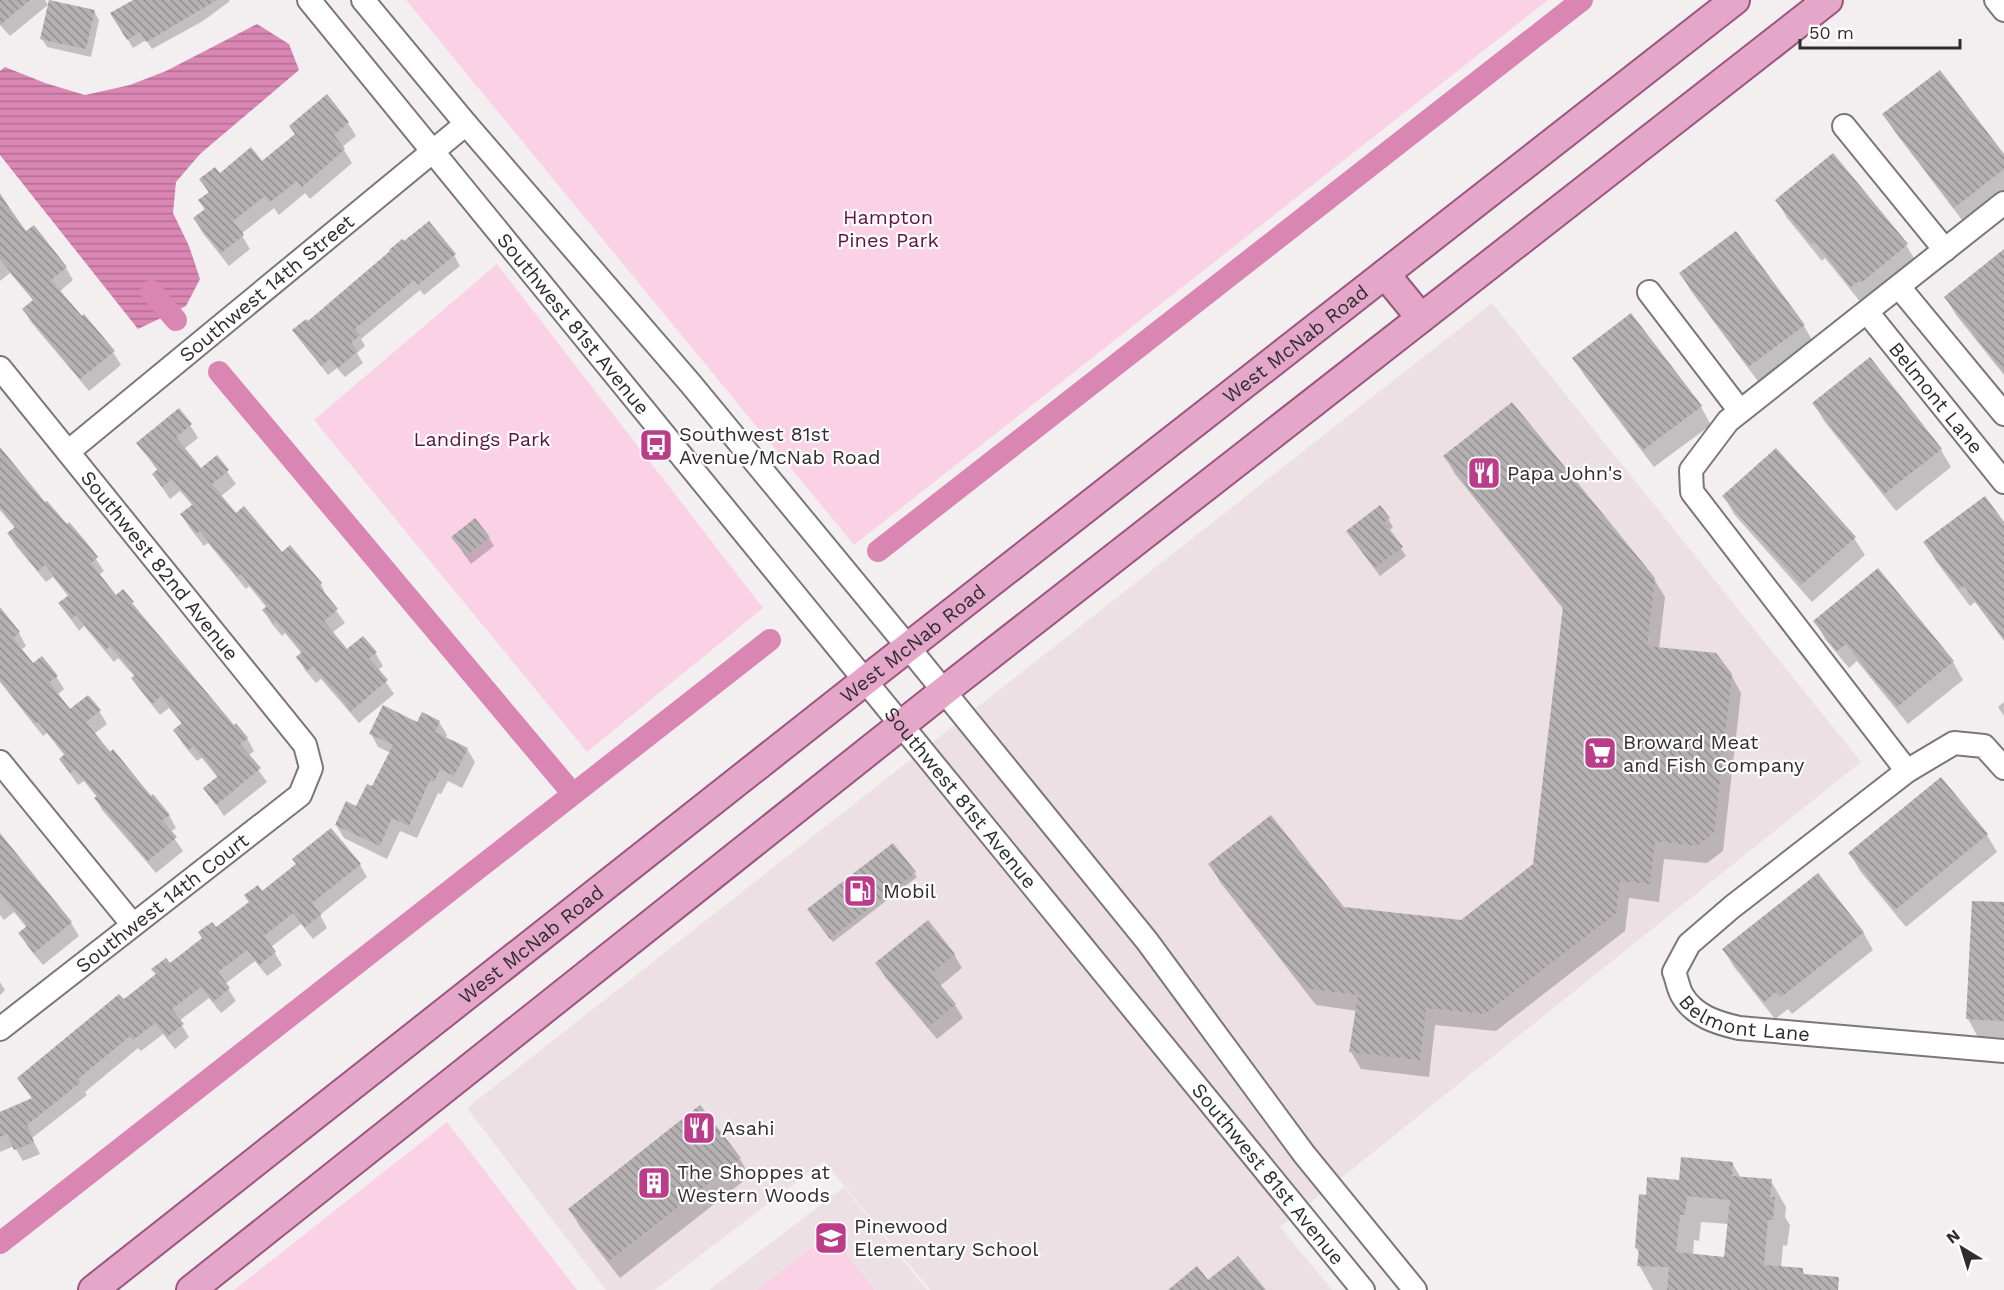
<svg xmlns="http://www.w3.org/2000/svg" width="2004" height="1290" font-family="'Work Sans',sans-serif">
<defs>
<pattern id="water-rules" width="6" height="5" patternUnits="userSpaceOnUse" patternTransform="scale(1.5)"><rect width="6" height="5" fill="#da86b2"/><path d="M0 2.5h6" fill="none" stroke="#b16e91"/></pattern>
<pattern id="building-back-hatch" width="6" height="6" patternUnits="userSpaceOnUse" patternTransform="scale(1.5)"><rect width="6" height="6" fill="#b5b1b3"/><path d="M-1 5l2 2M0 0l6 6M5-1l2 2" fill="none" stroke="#949092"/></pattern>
</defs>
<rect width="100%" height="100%" fill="#f3eff1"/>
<path fill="#ece0e5" d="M1492,303L1861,762L1280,1227L1332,1290H930L824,1161L655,1290H606L467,1108Z
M844,1187L927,1290H709Z"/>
<path fill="#fbd1e6" d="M406,0H1548L854,545Z
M497,264L763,608L587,752L314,420Z
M447,1122L577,1290H234Z
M830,1233L874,1290H757Z"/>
<path fill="url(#water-rules)" d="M257,24L289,44L299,70L200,154L176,182L173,213L189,246L200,279L186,306L138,329L0,155V71L5,67L45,83L85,95L130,85L166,71Z"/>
<path fill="#0003" fill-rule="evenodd" d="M0,0H45L48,5L10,36L0,25Z
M136,0H229L230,1L203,21L152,49L146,40L133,48L112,14Z
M94,11L99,20L91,57L47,47L42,39Z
M327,96L348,123L356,136L342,147L352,163L310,199L305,193L279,215L274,208L241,234L250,249L229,266L202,232L194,218L205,210L200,201L209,193L201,180L262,163L296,136L290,126Z
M1884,114L2004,157V195L1965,224L1895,132Z
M0,193L26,233L66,268L73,280L59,292L113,352L121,365L89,391L31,322L24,309L34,301L10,273L0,281Z
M1777,200L1906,245L1917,263L1862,304L1825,258L1822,261L1787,218Z
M404,244L454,255L460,266L424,295L420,290L361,339L365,346L357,353L363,363L345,377L337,368L328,375L294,330L308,323Z
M2004,258V375L1956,315L1946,298Z
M1681,273L1804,326L1814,343L1760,384L1691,291Z
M1574,358L1701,407L1711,425L1654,467L1585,376Z
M1814,403L1941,450L1951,467L1896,511L1824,421Z
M190,425L198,438L184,449L201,470L217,457L236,484L220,497L236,515L282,554L321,584L327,598L345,623L332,633L347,652H375L383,666L378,670L394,694L359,723L321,679L316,683L305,670L298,657L302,654L285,633L282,636L272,624L264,610L267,608L249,586L246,589L208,543L204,546L190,528L182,515L193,506L180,491L170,499L153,474L158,471L138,443Z
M0,453L45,504L86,544L104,571L99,575L116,597L123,591L139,613L233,727L247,738L254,751L248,756L267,782L224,816L205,788L218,778L202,758L197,761L182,743L175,730L182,724L169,708L160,715L141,691L133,678L135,677L118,658L114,662L84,626L79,631L60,604L69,597L53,577L46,582L16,546L9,534L15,528L0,510Z
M1445,456L1654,579L1665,597L1659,649L1731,675L1741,693L1723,851L1707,863L1664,859L1659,902L1629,898L1625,931L1496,1031L1435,1025L1429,1077L1361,1069L1351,1052L1357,1011L1316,1005L1220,882L1210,864L1343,908L1461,922L1535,864L1564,610L1455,474Z
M1724,496L1854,538L1865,555L1812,602L1734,514Z
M1388,519L1393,527L1389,531L1406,556L1380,576L1348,532Z
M2004,525V641L1975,602L1970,606L1935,560L1925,542Z
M453,538H489L494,546L471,564Z
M0,610L19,633L26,646L21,650L33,665L56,676L64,689L57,695L70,712L99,711L107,724L94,734L169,815L176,828L170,832L183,851L156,873L103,811L96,799L97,797L84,781L78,785L60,759L65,756L47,733L43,736L0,682Z
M1815,621L1953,662L1963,680L1908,724L1857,661L1849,668L1825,639Z
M2004,702V716L1998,707Z
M439,722L447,735L445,739L467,749L475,762L462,788L448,781L441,794L438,793L417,838L400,831L387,859L344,838L336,825L357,808L373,788L391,753L378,747L371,734L418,724Z
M331,830L360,865L367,877L320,915L327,928L313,939L301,924L271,947L282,965L267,976L255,961L225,984L236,1001L221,1013L209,998L179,1021L189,1037L175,1049L163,1034L141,1051L138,1048L85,1092L87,1095L32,1138L40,1154L23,1161L14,1146L0,1152V1114L33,1100L19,1078L124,1001L297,865Z
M1987,835L1997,852L1906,927L1860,871L1850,853Z
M0,839L71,923L79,936L43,965L28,947L20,933L27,928L14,912L4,920L0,915Z
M893,845L917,877L833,942L811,914Z
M2004,903V1038L1978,1037L1968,1019Z
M1863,932L1873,950L1792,1014L1788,1009L1775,1019L1734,967L1724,950Z
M954,954L962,968L940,986L955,1005L963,1018L937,1039L885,977L877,964Z
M0,982L5,990L0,995Z
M740,1159L750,1176L620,1278L580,1227L570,1209Z
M1732,1163L1741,1178L1771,1181L1786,1207L1785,1217L1790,1225L1787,1246L1783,1245L1781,1268L1802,1270L1806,1276L1827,1290H1653L1639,1265L1640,1254L1636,1248L1647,1197L1681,1181ZM1701,1222L1729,1224L1726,1259L1693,1255L1694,1240L1699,1241Z"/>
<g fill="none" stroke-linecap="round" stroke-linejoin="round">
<path stroke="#da86b2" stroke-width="22" d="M151,291L176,320
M219,372L573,794
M878,551L1582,0
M0,1243L770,640"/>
</g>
<path fill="url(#building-back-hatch)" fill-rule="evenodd" d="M0,0H30L0,25Z
M49,0L95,10L86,49L40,39Z
M133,0H217L146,42L140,32L127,40L110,13Z
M1940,70L2004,154V169L1954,208L1882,114Z
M327,94L349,122L334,135L345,149L302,187L297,181L270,202L265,196L233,221L244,235L221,253L193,218L205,209L198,200L209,192L199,179L215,167L220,173L251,147L262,161L295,134L289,126Z
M1833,153L1908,244L1861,283L1859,281L1851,287L1814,242L1811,244L1775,200Z
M0,195L26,231L34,225L67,267L51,280L82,316L84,314L115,351L80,379L22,309L33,300L0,259Z
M429,221L456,254L418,285L414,280L355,329L360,335L351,343L358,351L338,368L330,359L321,366L292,330L306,319L308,321L390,251L389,250L402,239L404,241Z
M1736,231L1805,325L1748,367L1679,273Z
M2004,249V373L1944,297Z
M1631,313L1702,406L1643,450L1572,358Z
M1870,357L1942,449L1884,494L1812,403Z
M1512,402L1655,578L1647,646L1716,653L1732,674L1714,833L1697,846L1655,841L1650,884L1620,881L1616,913L1485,1014L1426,1008L1420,1060L1349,1052L1358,995L1304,988L1208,864L1271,815L1344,907L1461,920L1533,864L1563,606L1443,456Z
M179,408L192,424L176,437L201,468L217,455L229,470L212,484L236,513L244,506L282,552L290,545L322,583L319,586L338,609L324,621L347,649L363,636L377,652L369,658L388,680L351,711L313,666L307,671L296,657L302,652L276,621L273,623L262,610L267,606L241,574L237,577L200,531L196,534L180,514L193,504L172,479L162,487L152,474L158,469L136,443Z
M0,447L45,502L47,501L67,524L69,522L87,543L98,557L91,563L116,595L123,589L134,602L132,603L234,725L236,723L248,738L240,744L261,768L216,805L203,788L218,776L193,746L189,750L173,730L182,723L161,696L152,704L131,678L135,675L110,646L106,650L76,615L71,619L58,603L69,595L45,565L38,571L7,533L15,527L0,508Z
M1776,448L1856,537L1801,585L1722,496Z
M1985,496L2004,522V639L1964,586L1959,589L1923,542Z
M1380,505L1390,518L1384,522L1403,547L1374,568L1346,531Z
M475,518L490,537L466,556L451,537Z
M1878,568L1954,661L1897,707L1846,644L1837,651L1813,621Z
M0,607L20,632L13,638L33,663L42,656L58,676L49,682L70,709L88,695L101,710L86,722L110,752L113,749L151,796L153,794L170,815L162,820L177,837L148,861L94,798L97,796L75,769L70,773L59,759L65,754L38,722L35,724L0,681Z
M383,705L417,722L422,712L440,721L435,732L468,748L454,776L440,769L434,782L430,780L409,826L392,818L380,846L335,825L346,801L356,806L367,784L372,786L393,745L369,734Z
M1941,777L1988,834L1895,910L1848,853Z
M331,828L361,864L312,903L321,915L305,927L293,913L264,936L276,952L259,965L247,950L218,972L230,988L213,1002L201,987L172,1009L184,1024L167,1037L155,1023L133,1040L130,1036L78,1079L81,1082L27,1125L34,1142L14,1150L7,1134L0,1137V1112L32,1098L17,1078L119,994L124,999L156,974L151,969L166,958L170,963L202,938L198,932L212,922L216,927L249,902L244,895L258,885L262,891L296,864L292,859Z
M0,833L72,922L34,953L18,933L27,926L0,893Z
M893,843L916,872L830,939L807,909Z
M1818,873L1864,932L1781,997L1776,992L1764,1002L1722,949Z
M1972,901L2004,902V1021L1966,1019Z
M928,920L955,954L931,974L956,1004L928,1027L875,963Z
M700,1105L741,1158L609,1261L568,1209Z
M1681,1157L1733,1162L1732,1176L1772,1179L1770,1197H1775L1773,1220H1768L1764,1265L1803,1268V1274L1839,1277L1838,1290H1667L1669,1267L1637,1266L1639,1249L1635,1248L1639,1194L1646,1195L1647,1177L1679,1180ZM1687,1196L1730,1200L1724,1257L1676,1252L1680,1215H1685Z
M1238,1256L1266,1290H1168L1197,1266L1208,1280Z"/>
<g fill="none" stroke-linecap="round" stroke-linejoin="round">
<g stroke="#7b7779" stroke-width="26">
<g id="minor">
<path id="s1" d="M309,0L1363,1290"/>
<path d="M363,0L466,124L690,383L908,647L1147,941L1304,1154L1415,1290"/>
<path d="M1996,0L2004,10"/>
<path d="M1844,126L1945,250"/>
<path d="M1899,287L2004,414"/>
<path d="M1649,292L1740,411"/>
<path id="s2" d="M1867,312L2004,482"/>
<path id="s3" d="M0,368L305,745L311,768L300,795L0,1029"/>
<path id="s4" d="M69,451L466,124"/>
<path d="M0,762L133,925"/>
<path id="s5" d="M2004,768L1984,746L1954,743L1907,771L1732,907L1689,944L1674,972C1677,979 1678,988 1682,995C1694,1016 1717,1023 1739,1028L2004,1051"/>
<path d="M1907,771L1692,492L1691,470L1728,421L2004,203"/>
</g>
</g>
<g stroke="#9a577b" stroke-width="32">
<g id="major">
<path d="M1385,274L1421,318"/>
<path id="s6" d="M93,1290L866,680L1735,0"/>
<path d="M191,1290L944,691L1828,0"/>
</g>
</g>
<use href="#minor" stroke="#fff" stroke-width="22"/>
<use href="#major" stroke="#e5a7c9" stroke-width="28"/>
</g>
<defs>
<g id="bus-square" transform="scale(1.725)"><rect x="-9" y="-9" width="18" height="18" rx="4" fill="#bb3c89" stroke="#fffdfe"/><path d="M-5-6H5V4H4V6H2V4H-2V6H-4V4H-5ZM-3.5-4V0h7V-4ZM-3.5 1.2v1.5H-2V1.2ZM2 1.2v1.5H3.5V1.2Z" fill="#fff"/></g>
<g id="restaurant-square" transform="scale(1.725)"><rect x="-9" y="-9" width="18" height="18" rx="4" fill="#bb3c89" stroke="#fffdfe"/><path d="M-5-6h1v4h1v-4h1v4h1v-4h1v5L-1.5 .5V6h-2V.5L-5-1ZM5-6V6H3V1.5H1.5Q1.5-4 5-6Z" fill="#fff"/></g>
<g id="supermarket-square" transform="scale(1.725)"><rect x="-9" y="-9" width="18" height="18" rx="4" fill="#bb3c89" stroke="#fffdfe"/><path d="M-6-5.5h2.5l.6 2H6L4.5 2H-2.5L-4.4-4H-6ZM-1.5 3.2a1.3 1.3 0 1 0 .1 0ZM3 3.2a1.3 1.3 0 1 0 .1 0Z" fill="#fff"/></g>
<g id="fuel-square" transform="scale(1.725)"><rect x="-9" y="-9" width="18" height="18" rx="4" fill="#bb3c89" stroke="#fffdfe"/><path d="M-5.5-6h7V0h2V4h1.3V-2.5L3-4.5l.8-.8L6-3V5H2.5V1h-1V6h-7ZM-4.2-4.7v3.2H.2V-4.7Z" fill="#fff"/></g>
<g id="building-square" transform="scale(1.725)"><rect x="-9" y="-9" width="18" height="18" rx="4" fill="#bb3c89" stroke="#fffdfe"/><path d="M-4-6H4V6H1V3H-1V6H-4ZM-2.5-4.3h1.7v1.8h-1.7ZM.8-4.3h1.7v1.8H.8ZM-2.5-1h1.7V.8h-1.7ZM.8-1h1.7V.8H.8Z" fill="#fff"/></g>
<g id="school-square" transform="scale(1.725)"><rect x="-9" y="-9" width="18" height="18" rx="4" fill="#bb3c89" stroke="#fffdfe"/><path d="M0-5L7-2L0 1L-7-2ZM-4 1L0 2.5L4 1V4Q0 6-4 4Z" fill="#fff"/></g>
</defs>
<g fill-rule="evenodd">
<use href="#bus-square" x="656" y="445"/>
<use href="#restaurant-square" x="1484" y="473"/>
<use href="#supermarket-square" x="1600" y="753"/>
<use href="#fuel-square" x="860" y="891"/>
<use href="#restaurant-square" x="699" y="1128"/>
<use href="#building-square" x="654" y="1183"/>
<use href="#school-square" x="831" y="1238"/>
</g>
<g text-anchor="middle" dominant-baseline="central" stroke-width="4.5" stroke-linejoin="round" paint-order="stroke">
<g font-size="20" fill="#5e1442" stroke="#fffdfe">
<text x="888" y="217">Hampton<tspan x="888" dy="23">Pines Park</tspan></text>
<text x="482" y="439">Landings Park</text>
</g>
<g font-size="20" fill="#2f2d2e" stroke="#fffdfe">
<text stroke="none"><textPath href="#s4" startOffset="256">Southwest 14th Street</textPath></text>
<text stroke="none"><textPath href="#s1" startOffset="418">Southwest 81st Avenue</textPath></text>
<text stroke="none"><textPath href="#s6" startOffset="1530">West McNab Road</textPath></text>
<text stroke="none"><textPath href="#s2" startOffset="110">Belmont Lane</textPath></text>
<text stroke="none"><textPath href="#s3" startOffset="254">Southwest 82nd Avenue</textPath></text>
<text stroke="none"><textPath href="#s6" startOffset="1044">West McNab Road</textPath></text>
<text stroke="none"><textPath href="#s1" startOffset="1030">Southwest 81st Avenue</textPath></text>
<text transform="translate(162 903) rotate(-38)">Southwest 14th Court</text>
<text stroke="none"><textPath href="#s6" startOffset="558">West McNab Road</textPath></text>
<text stroke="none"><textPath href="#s5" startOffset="520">Belmont Lane</textPath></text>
<text stroke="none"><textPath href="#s1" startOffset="1516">Southwest 81st Avenue</textPath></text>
</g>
<g font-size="20" fill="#2f2d2e" stroke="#fffdfe" text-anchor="start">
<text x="679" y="434">Southwest 81st<tspan x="679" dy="23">Avenue/McNab Road</tspan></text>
<text x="1507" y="473">Papa John's</text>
<text x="1623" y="742">Broward Meat<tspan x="1623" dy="23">and Fish Company</tspan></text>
<text x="883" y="891">Mobil</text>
<text x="722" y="1128">Asahi</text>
<text x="677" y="1172">The Shoppes at<tspan x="677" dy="23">Western Woods</tspan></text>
<text x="854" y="1226">Pinewood<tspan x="854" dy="23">Elementary School</tspan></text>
</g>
</g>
<g transform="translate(1962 1248) rotate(322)" stroke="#fffdfe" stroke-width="4.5" paint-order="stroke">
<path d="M0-4.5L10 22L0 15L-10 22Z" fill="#2f2d2e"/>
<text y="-9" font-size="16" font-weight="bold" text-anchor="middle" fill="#2f2d2e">N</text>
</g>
<path d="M1800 39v9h160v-9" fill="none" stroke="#2f2d2e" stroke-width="3"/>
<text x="1809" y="39" font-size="18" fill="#2f2d2e" stroke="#fffdfe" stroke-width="4.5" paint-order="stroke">50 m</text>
</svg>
